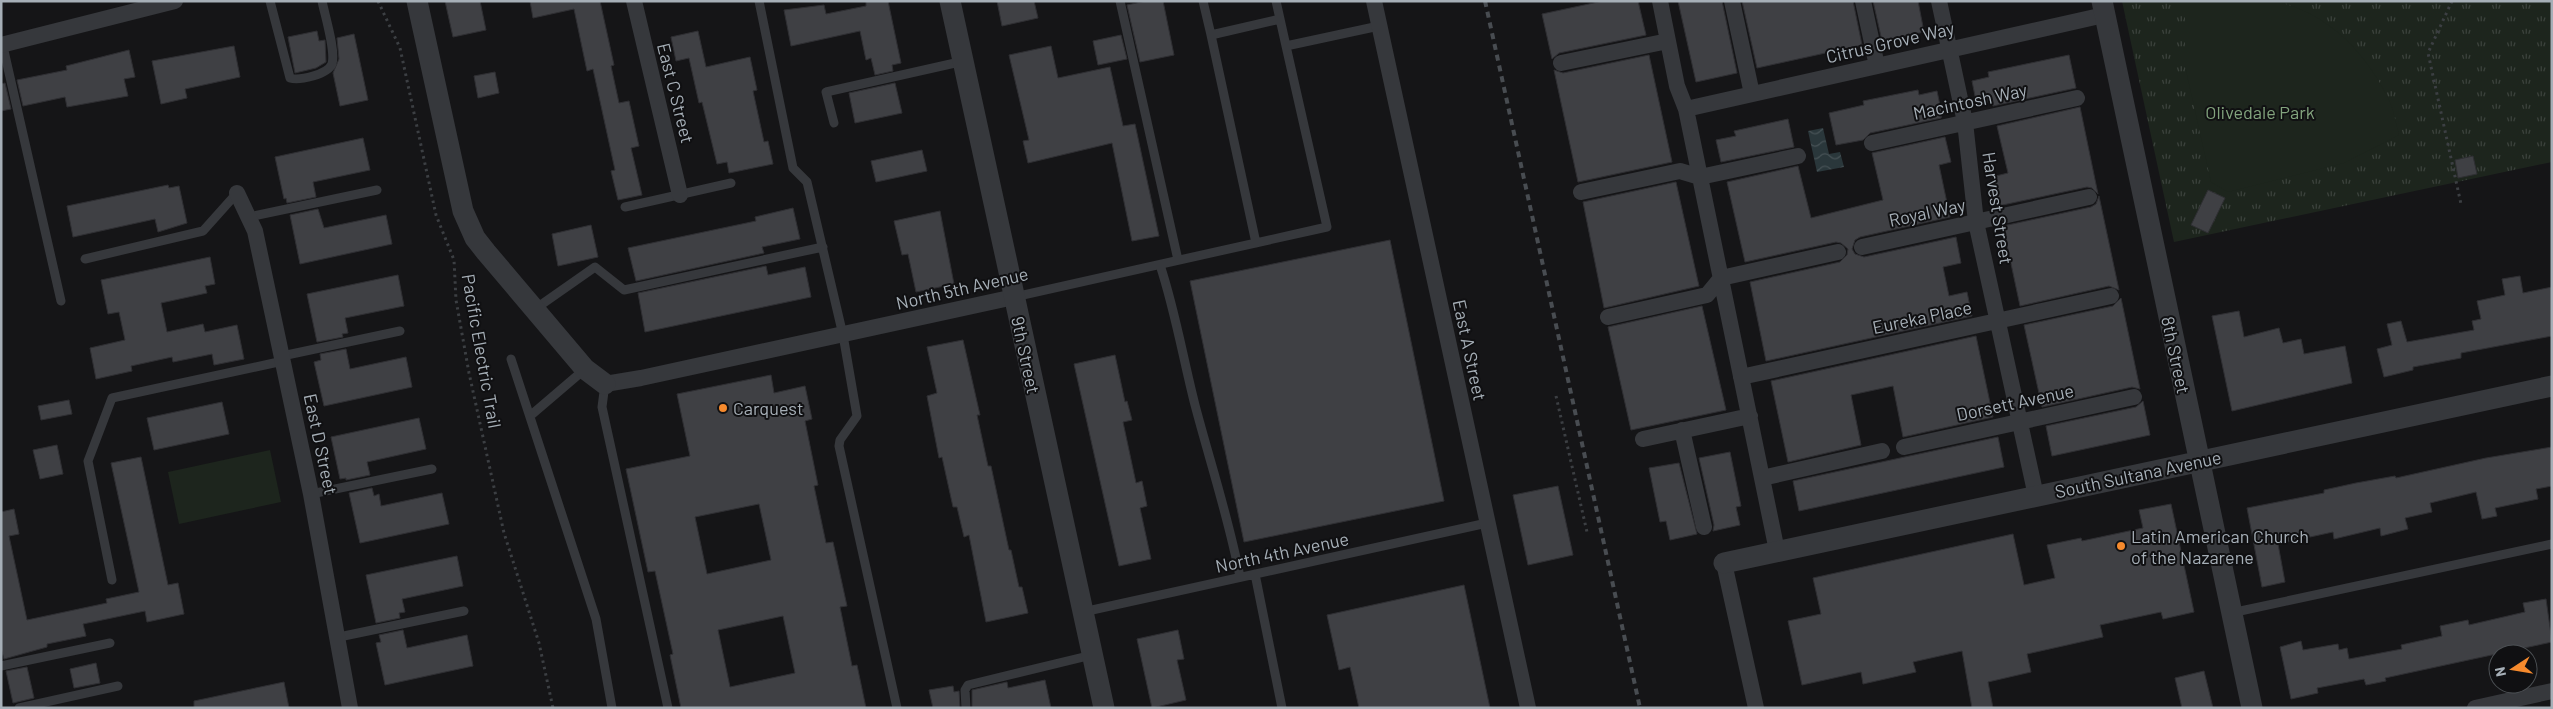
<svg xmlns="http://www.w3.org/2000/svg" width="2553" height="709" font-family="Barlow,sans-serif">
<defs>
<pattern id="grass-tufts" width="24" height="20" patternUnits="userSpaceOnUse" patternTransform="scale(1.25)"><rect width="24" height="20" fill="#1d251d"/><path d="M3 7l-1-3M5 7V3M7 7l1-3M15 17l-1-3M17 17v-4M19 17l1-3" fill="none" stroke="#3b423c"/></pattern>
<pattern id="water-waves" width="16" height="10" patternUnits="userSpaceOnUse" patternTransform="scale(1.25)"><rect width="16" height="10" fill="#2a373b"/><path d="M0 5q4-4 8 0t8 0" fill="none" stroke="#465155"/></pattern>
</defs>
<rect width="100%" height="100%" fill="#151517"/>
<path fill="url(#grass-tufts)" d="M2122,1H2552V162L2174,242Z"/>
<path fill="#1d251d" d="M2185,1C2210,1 2254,0 2277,2C2328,12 2369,56 2390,102C2394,112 2396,124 2399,135L2344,163L2228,192L2211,182L2185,66Z
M270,450L281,502L179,524L168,472Z"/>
<path fill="url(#water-waves)" d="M1823,128L1829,154L1840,152L1844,167L1817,172L1808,131Z"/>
<path fill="#3f4044" stroke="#2f2f33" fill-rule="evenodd" d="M445,1H480L486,30L453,37Z
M530,1H600L614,65L611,66L619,103L629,101L639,146L631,148L642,195L618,200L611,171L615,170L593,69L587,71L574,9L533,18Z
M866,1H888L901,63L892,65L893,71L875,75L871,58L866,60L860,31L791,46L784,10L824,5L826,14L866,6Z
M997,1H1034L1038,18L1002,26Z
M1146,1H1163L1174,55L1140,62L1127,5Z
M1603,1H1638L1646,35L1559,53L1552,59L1542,14Z
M1678,1H1722L1737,73L1696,82Z
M1742,1H1853L1862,45L1757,68Z
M1873,1H1918L1924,32L1882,41Z
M317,31L319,41L325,40L326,62L316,68L295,73L288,37Z
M698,31L706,67L750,57L757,90L753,91L764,142L768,141L773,164L729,173L727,162L717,164L702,102L699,103L689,58L676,61L671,37Z
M354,34L368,100L340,106L333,73L339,59L337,38Z
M1121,35L1127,59L1098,65L1093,41Z
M234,46L240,77L185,89L187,98L161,104L152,61Z
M1051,46L1058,78L1110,67L1123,126L1135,124L1159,236L1132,241L1112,143L1028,163L1023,141L1029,140L1009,55Z
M129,50L135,77L124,79L128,96L67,107L65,97L23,106L17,80L67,70L66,66Z
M1649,55L1672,162L1578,182L1554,70L1563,73Z
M2069,55L2076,88L1993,106L1992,102L1977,106L1972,81L1989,77L1988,72Z
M495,72L499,93L478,98L474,76Z
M5,83L11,109L1,111V84Z
M895,83L902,113L855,123L849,93Z
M1918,90L1919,95L1937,91L1942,115L1941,118L1870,133L1863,140L1836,145L1829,113L1864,105L1863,101Z
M2080,107L2098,194L2092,188L2087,187L1998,206L1992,177L2008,173L1997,126Z
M1788,119L1794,147L1721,162L1716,140L1736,136L1734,131Z
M1945,137L1951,162L1939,165L1950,217L1860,237L1855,240L1852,249L1855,254L1864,257L1956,237L1961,263L1943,267L1949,296L1967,292L1972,316L1766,361L1750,282L1840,262L1847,255L1848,249L1841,243L1836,242L1745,262L1727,182L1798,166L1811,218L1883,200L1872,153Z
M363,138L370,170L313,182L316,197L287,203L286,198L284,199L275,157Z
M922,150L927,171L876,182L871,161Z
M2473,156L2477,174L2458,178L2455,160Z
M1676,182L1699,286L1604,308L1583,202Z
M168,185L169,188L179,186L187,223L158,232L155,219L73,237L67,206Z
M2208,190L2225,198L2208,233L2191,225Z
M2099,196L2119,290L2109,286L2020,306L2003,226L2091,207L2096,204Z
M793,208L800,239L762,247L764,253L636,281L628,248L756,221L755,217Z
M318,209L324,228L386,215L392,244L300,264L290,215Z
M940,211L954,284L916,292L908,254L902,255L894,221Z
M591,225L598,257L558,266L552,234Z
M1390,240L1444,501L1244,542L1190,281Z
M210,257L215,284L205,286L207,293L161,303L167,332L203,324L205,332L237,325L244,359L214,365L212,354L173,362L172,357L131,366L132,371L96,379L90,348L125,340L119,312L108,314L101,280Z
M766,266L768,275L805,267L811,297L645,332L638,293Z
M398,275L404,306L345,318L348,333L342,334L343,337L317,342L307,294Z
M2520,276L2523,293L2552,287V336L2461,353V358L2413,367V370L2384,377L2377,349L2392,345L2387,324L2401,321L2407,342L2474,330L2472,321L2481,319L2477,301L2505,295L2502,279Z
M2121,298L2140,389L2132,387L2042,407L2024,325L2113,306Z
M1702,306L1726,410L1631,430L1608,327Z
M2239,311L2244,337L2279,328L2283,343L2301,339L2304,354L2345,346L2352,383L2232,411L2212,316Z
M1976,336L1993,417L1903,437L1893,386L1851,395L1861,445L1788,462L1771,381Z
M963,340L980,415H977L988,466H991L1009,550H1011L1019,587H1022L1028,613L986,622L969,535L964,537L957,507H953L942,457L939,458L927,396L937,393L927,347Z
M346,349L350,369L406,357L412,387L324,406L314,362L321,360L320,354Z
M1115,355L1125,402L1127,401L1132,420L1123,422L1136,483L1142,481L1147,506L1140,508L1151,559L1119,566L1074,364Z
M771,375L774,393L805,386L812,419L805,421L818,485L814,486L826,543L833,542L847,606L840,607L852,666L857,665L866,708H681L670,655L673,654L655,571L648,572L626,469L690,456L677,394ZM759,504L771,560L707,574L695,517ZM783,616L795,673L730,687L718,630Z
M69,400L72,414L41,420L38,406Z
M2143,401L2150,435L2052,456L2046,426L2136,407Z
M222,402L229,434L154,450L147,418Z
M419,418L426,449L367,462L370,475L346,480V478L340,479L331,437Z
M1998,437L2004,467L1799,511L1793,481Z
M57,445L63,474L40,479L33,450Z
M2552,447V486L2536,489L2538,499L2495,508L2497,516L2482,519L2476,492L2430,503L2432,512L2405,518L2408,529L2381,536L2380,528L2334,539L2333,532L2278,544L2285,582L2262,587L2247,508L2324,493V490L2356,483L2395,476L2396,478L2486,458Z
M1730,452L1741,506L1736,507L1740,525L1713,531L1714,525L1699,458Z
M141,457L168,585L178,583L184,614L147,622L145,611L83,624L86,636L47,644V647L4,659L1,648V512L14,509L19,534L9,536L27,620L107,603L106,599L139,592L111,463Z
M1679,463L1697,534L1670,540L1666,521L1660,522L1649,468Z
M1558,486L1573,555L1528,565L1513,495Z
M372,488L374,496L379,494L381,506L442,493L449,524L360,543L349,493Z
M2171,504L2194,612L2163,619L2161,612L2100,625L2103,637L2027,654L2031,672L1988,682L1993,708H1972L1962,651L1913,662L1916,672L1863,684L1861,672L1802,685L1788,621L1821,614L1813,578L2013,534L2024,585L2055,578L2047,545L2081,538L2082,541L2143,528L2139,510Z
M457,556L463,586L402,599L405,612L399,613L400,618L376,623L366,575Z
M1464,585L1490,708H1359L1350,667L1339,670L1327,615Z
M2546,599L2552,642L2385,678L2386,681L2366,685L2364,679L2317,688L2318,693L2291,699L2280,647L2301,641L2303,650L2338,644L2339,650L2347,648L2349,659L2402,649L2401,645L2442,636L2440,626L2468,620L2469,625L2525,612L2523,603Z
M403,630L407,648L467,635L473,666L385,685L376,643L381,642L379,635Z
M1178,630L1184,659L1177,660L1186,700L1152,708L1137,639Z
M96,663L100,683L74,688L70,669Z
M27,667L34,698L13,703L6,671Z
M2204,671L2213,708H2182L2175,678Z
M1045,680L1051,708H972V690L1007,682L1008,688Z
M284,682L289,708H194V701Z
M953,686L954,692L959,691L960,708H933L929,690Z"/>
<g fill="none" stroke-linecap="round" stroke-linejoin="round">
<path stroke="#3c3f43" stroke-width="3" stroke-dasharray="2.5 4" stroke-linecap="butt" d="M378,1L400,48L436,215L454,260L456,300L469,373L504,533L539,643L553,708
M2452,1L2428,53L2461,204
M1556,396L1587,532"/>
<path stroke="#36383c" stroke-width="9" d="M270,1L290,78C296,80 306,78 313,76C320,74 329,71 332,64C336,51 325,16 322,1
M759,1L793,168L807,182L843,335L857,416L840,440L839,446L897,708
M1120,1L1178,260
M1203,1L1211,35L1280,19L1276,1
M1280,19L1286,46L1379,26
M1211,35L1256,243
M2,42L61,301
M834,123L826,92L964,61
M625,207L731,183
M249,217L377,190
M85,259L203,231L237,193
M1160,265C1175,310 1183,358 1195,405C1210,462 1229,519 1240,577
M1014,297L1327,227L1286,46
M535,309L595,267L624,290L823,247
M282,356L400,331
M511,359L596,619L612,708
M605,384L602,407L668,708
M530,416L585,369
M311,494L432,469
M1255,574L1282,708
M112,580L88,461L112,398L283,361
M1083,612L1487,523
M2231,613L2552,544
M339,637L464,611
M1,666L110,643
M19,708L118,686
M966,708L965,690L968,685L1092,655"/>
<path stroke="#36383c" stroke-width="16" d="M634,1L680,195
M1374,1L1528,708
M1660,1L1677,86L1686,109L1777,551
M1732,1L1752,94
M1863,1L1877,66
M1939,1L1965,122L1976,222L2036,496
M1,45L175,1
M1561,63L1668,41
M1686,109L2104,15
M1872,143L2077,98
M1581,192L1680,171L1700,177L1798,156
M237,193L255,231L311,494L350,708
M1862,247L2089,197
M1608,317L1707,295L1721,278L1838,252
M1741,377L2111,296
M605,384L641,378L1014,297
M1682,430L1704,527
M1643,439L1750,416
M1904,447L2134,397
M1762,478L1882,451
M1724,563L1756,708
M2475,708L2552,691"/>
<path stroke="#36383c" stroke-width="21" d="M417,1L463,211L475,238L486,252L585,369L605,384
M950,1L1104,708
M2102,1L2252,708
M1724,563L2552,386"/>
<path stroke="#484c51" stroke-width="4" stroke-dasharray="6 5" stroke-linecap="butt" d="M1485,1L1640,708"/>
</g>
<g fill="#f68a2d" stroke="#101012" stroke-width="2">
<circle cx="723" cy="408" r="5"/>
<circle cx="2121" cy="546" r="5"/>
</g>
<g text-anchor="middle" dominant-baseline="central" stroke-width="4" stroke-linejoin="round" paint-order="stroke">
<g font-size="18" fill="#a6afb7" stroke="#101012">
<text transform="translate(1890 42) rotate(-13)">Citrus Grove Way</text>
<text transform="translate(676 93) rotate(76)">East C Street</text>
<text transform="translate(1970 101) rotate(-12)">Macintosh Way</text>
<text transform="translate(1998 208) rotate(81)">Harvest Street</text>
<text transform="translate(1927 212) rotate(-12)">Royal Way</text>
<text transform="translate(962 288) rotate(-13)">North 5th Avenue</text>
<text transform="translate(1922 317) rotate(-12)">Eureka Place</text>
<text transform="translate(1470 350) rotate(78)">East A Street</text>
<text transform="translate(482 351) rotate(80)">Pacific Electric Trail</text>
<text transform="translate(1026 355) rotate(78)">9th Street</text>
<text transform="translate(2176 355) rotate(78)">8th Street</text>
<text transform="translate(2015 402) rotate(-12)">Dorsett Avenue</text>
<text transform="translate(321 444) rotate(78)">East D Street</text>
<text transform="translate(2138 474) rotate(-12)">South Sultana Avenue</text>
<text transform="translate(1282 552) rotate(-12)">North 4th Avenue</text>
</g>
<g font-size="18" fill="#82a37d" stroke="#101012">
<text x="2260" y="112">Olivedale Park</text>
</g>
<g font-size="18" fill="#a6afb7" stroke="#101012" text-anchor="start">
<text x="733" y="408">Carquest</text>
<text x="2131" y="536">Latin American Church<tspan x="2131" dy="21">of the Nazarene</tspan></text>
</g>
</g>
<rect width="2553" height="709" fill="none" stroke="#a6afb7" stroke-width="5"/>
<g transform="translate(2513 669) rotate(258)"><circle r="24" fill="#101012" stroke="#4c5054"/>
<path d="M0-4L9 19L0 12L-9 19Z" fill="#f68a2d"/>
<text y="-8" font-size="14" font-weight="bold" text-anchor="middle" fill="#a6afb7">N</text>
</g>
</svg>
